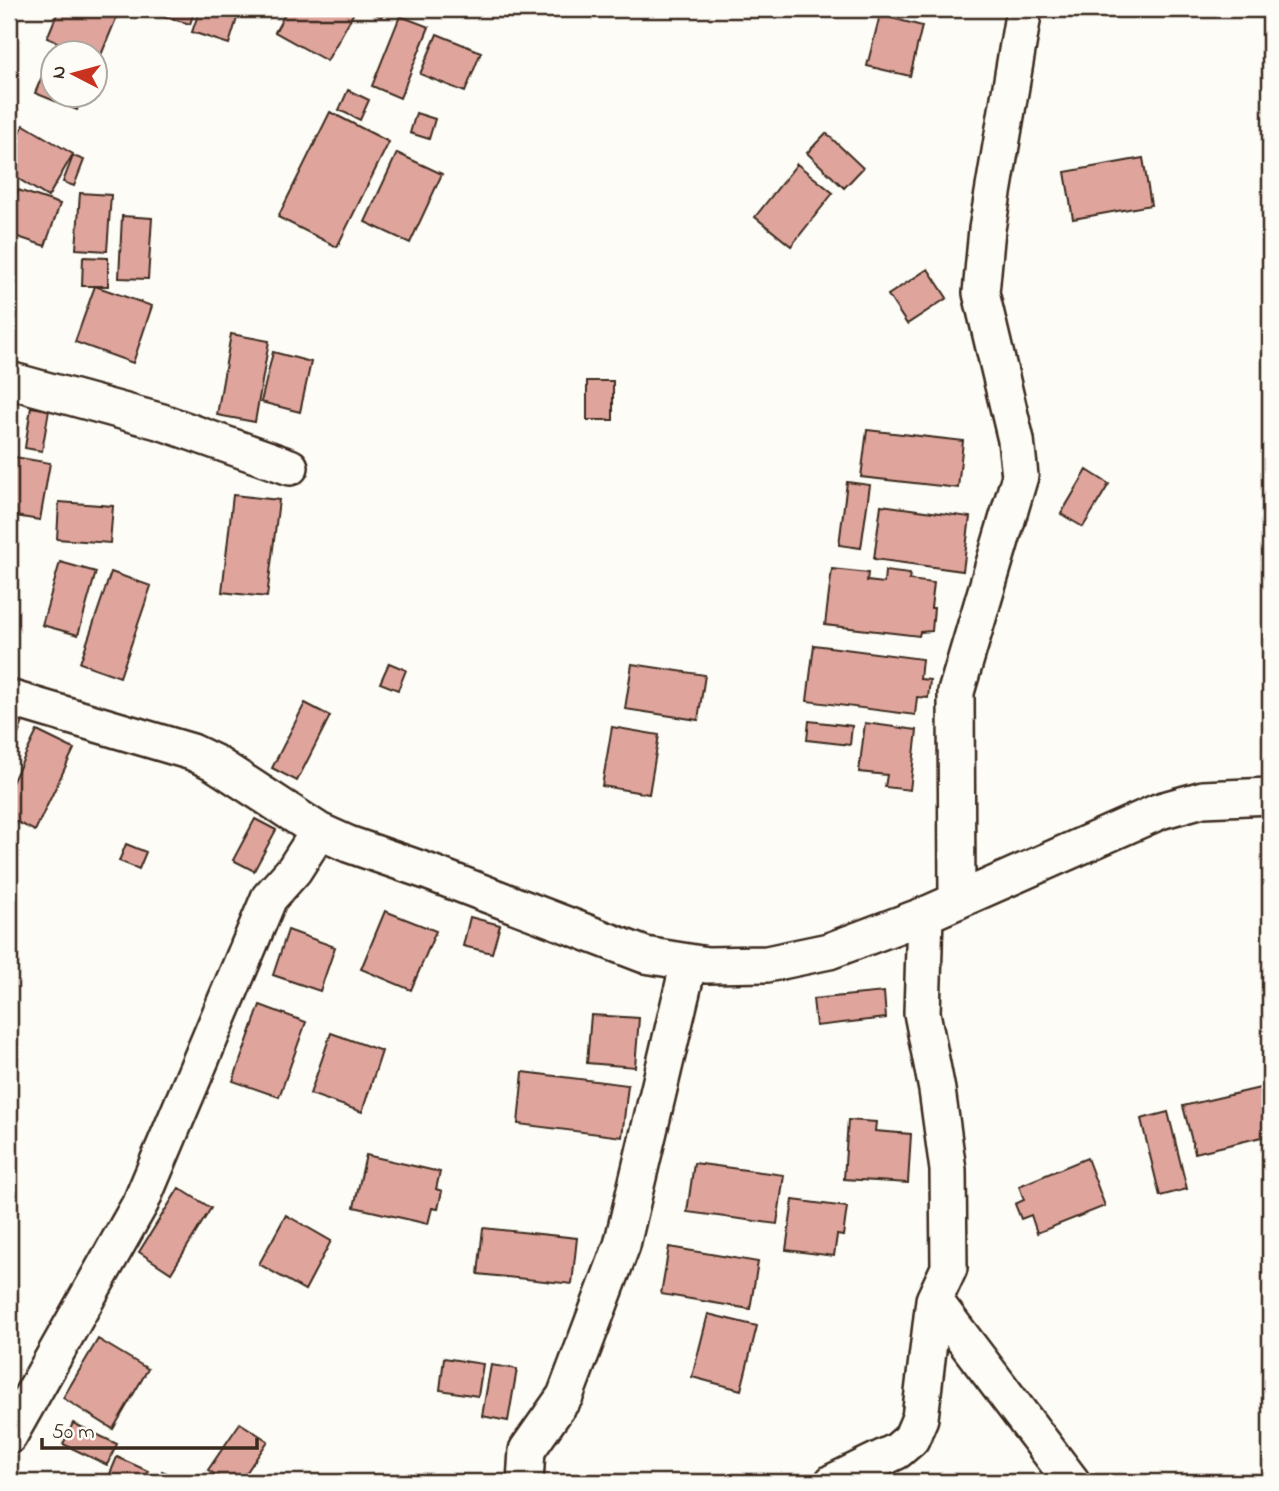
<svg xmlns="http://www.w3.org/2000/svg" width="1279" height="1491" font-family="'Indie Flower',sans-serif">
<rect width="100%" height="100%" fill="#fdfcf7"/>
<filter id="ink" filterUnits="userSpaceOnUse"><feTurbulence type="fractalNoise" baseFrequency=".0143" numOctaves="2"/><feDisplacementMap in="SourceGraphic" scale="14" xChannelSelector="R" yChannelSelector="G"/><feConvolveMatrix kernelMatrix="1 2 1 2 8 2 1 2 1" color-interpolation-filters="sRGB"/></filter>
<g filter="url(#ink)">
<path fill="#dfa59d" stroke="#3b2a1e" stroke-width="2" d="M59,9H120L99,60L94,58V52H81L47,38Z
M140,9H170L167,18Z
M172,9H195L190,24L169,18Z
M200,9H240L229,44L192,32Z
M288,9H356L327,61L275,32Z
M367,9H387L381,17Z
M880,15L922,26L910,76L867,66Z
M400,16L429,27L400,98L372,86Z
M437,34L481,52L465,92L420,74Z
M54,48L64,52H52V94H83L77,110L35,93Z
M348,90L369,100L360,120L339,110Z
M330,112L389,142L337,247L278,217Z
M416,113L435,119L429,139L410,133Z
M24,125L73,154L48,197L9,173V151Z
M826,133L863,168L844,188L807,153Z
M397,153L442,174L410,243L365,222Z
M73,156L84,160L74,186L63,182Z
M1143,158L1151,205L1073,219L1065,172Z
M797,164L833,193L791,246L755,217Z
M18,190L60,204L45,246L9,234V217Z
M80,193L111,195L107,251L76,249Z
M122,216L152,218L148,279L119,278Z
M83,257L108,258V286H82Z
M928,269L947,298L907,324L888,295Z
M95,286L152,306L133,363L75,342Z
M231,334L269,341L255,422L217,415Z
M273,352L311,362L300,412L261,402Z
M587,381H613V420H587Z
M31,407L49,410L42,451L25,448Z
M867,430L963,441L958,488L861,477Z
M9,456L50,463L40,520L9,515Z
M1087,470L1109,484L1083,527L1061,514Z
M847,482L870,485L861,548L839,545Z
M233,495L279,500L267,597L222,592Z
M59,502L113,506L110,543L57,539Z
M881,505L970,517L963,571L874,559Z
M60,562L96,572L78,635L42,625Z
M832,569L868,573L867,581L884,583L885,571L910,574L909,580L934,583L931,608H934L932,631L920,632L919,636L825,625Z
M111,572L151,586L120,677L80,663Z
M814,645L922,659L920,679L930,680L928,698L917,697L915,715L807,701Z
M389,663L406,670L398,690L380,683Z
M632,664L705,675L698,720L625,709Z
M305,703L330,716L297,781L272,768Z
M9,713L24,719L16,740L9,738Z
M809,721L852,726L850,745L807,740Z
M865,723L917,730L910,790L885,787L887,775L859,772Z
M612,727L659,735L649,794L602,786Z
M37,731L74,749L35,831L9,818V789Z
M255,819L276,830L254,871L233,860Z
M126,844L146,852L139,869L119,861Z
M385,911L436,931L411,990L361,969Z
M470,917L500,925L492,953L463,946Z
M288,930L335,947L320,991L273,975Z
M884,992L886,1018L816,1026L813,999Z
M260,1005L306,1022L279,1097L233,1081Z
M591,1015L639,1018L635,1067L587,1063Z
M331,1033L382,1051L362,1112L310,1094Z
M523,1072L628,1085L622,1137L518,1124Z
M1260,1088L1270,1135L1195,1153L1183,1106Z
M1168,1112L1187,1189L1160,1196L1141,1119Z
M848,1120L876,1122L875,1131L911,1134L908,1183L844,1179Z
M366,1155L440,1172L436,1189L442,1191L438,1209L432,1208L428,1224L354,1207Z
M1087,1158L1105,1206L1037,1233L1031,1215L1021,1219L1015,1204L1024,1200L1019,1186Z
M694,1163L784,1175L777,1224L687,1212Z
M179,1188L211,1208L171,1273L139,1252Z
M793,1200L847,1207L843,1236L837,1235L834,1256L786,1250Z
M286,1215L331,1241L305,1290L259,1264Z
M483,1228L577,1238L572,1284L478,1274Z
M669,1247L758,1262L750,1309L661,1294Z
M708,1314L757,1326L741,1390L692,1377Z
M98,1339L148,1369L113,1429L63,1398Z
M444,1358L483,1364L478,1396L440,1390Z
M491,1365L517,1369L508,1421L482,1416Z
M73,1423L117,1444L107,1465L63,1444Z
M240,1423L268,1441L240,1482H227L208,1470Z
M117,1457L148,1471L143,1482L107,1481Z
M162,1471L183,1480L182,1482H157Z"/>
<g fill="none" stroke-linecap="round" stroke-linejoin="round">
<g stroke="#3b2a1e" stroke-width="40">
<path id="street" d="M9,380L162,422L290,467
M9,698L192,752L213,762L319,831L348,844L426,871L645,955L707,965L767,964L829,951L925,915L1160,811L1203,799L1270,796
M957,901L956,692L1020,476L1016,440L981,293L987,229L1024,9
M934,1300L1072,1482
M9,1436L141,1202L269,898L294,870L319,831
M525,1482L527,1450L565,1396L622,1245L689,962
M833,1482L897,1451L911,1439L920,1418L934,1300L949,1268L948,1170L937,1090L922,1013L925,915"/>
</g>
<use href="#street" stroke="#fdfcf7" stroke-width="35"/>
</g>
</g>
<rect width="1279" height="1491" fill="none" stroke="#fdfcf7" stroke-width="35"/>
<rect x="18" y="18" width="1244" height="1456" fill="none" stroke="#3b2a1e" stroke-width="2.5" filter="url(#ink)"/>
<g transform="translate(74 74) rotate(276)"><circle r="33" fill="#fdfcf7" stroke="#afa8a0" stroke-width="2"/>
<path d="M0-5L12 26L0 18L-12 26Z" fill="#c8321e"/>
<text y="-10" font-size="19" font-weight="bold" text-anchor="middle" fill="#3b2a1e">N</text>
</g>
<path d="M42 1438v10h215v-10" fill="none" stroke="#3b2a1e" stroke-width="3.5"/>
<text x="52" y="1438" font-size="21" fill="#3b2a1e" stroke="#fdfcf7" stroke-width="5" paint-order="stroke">50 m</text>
</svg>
